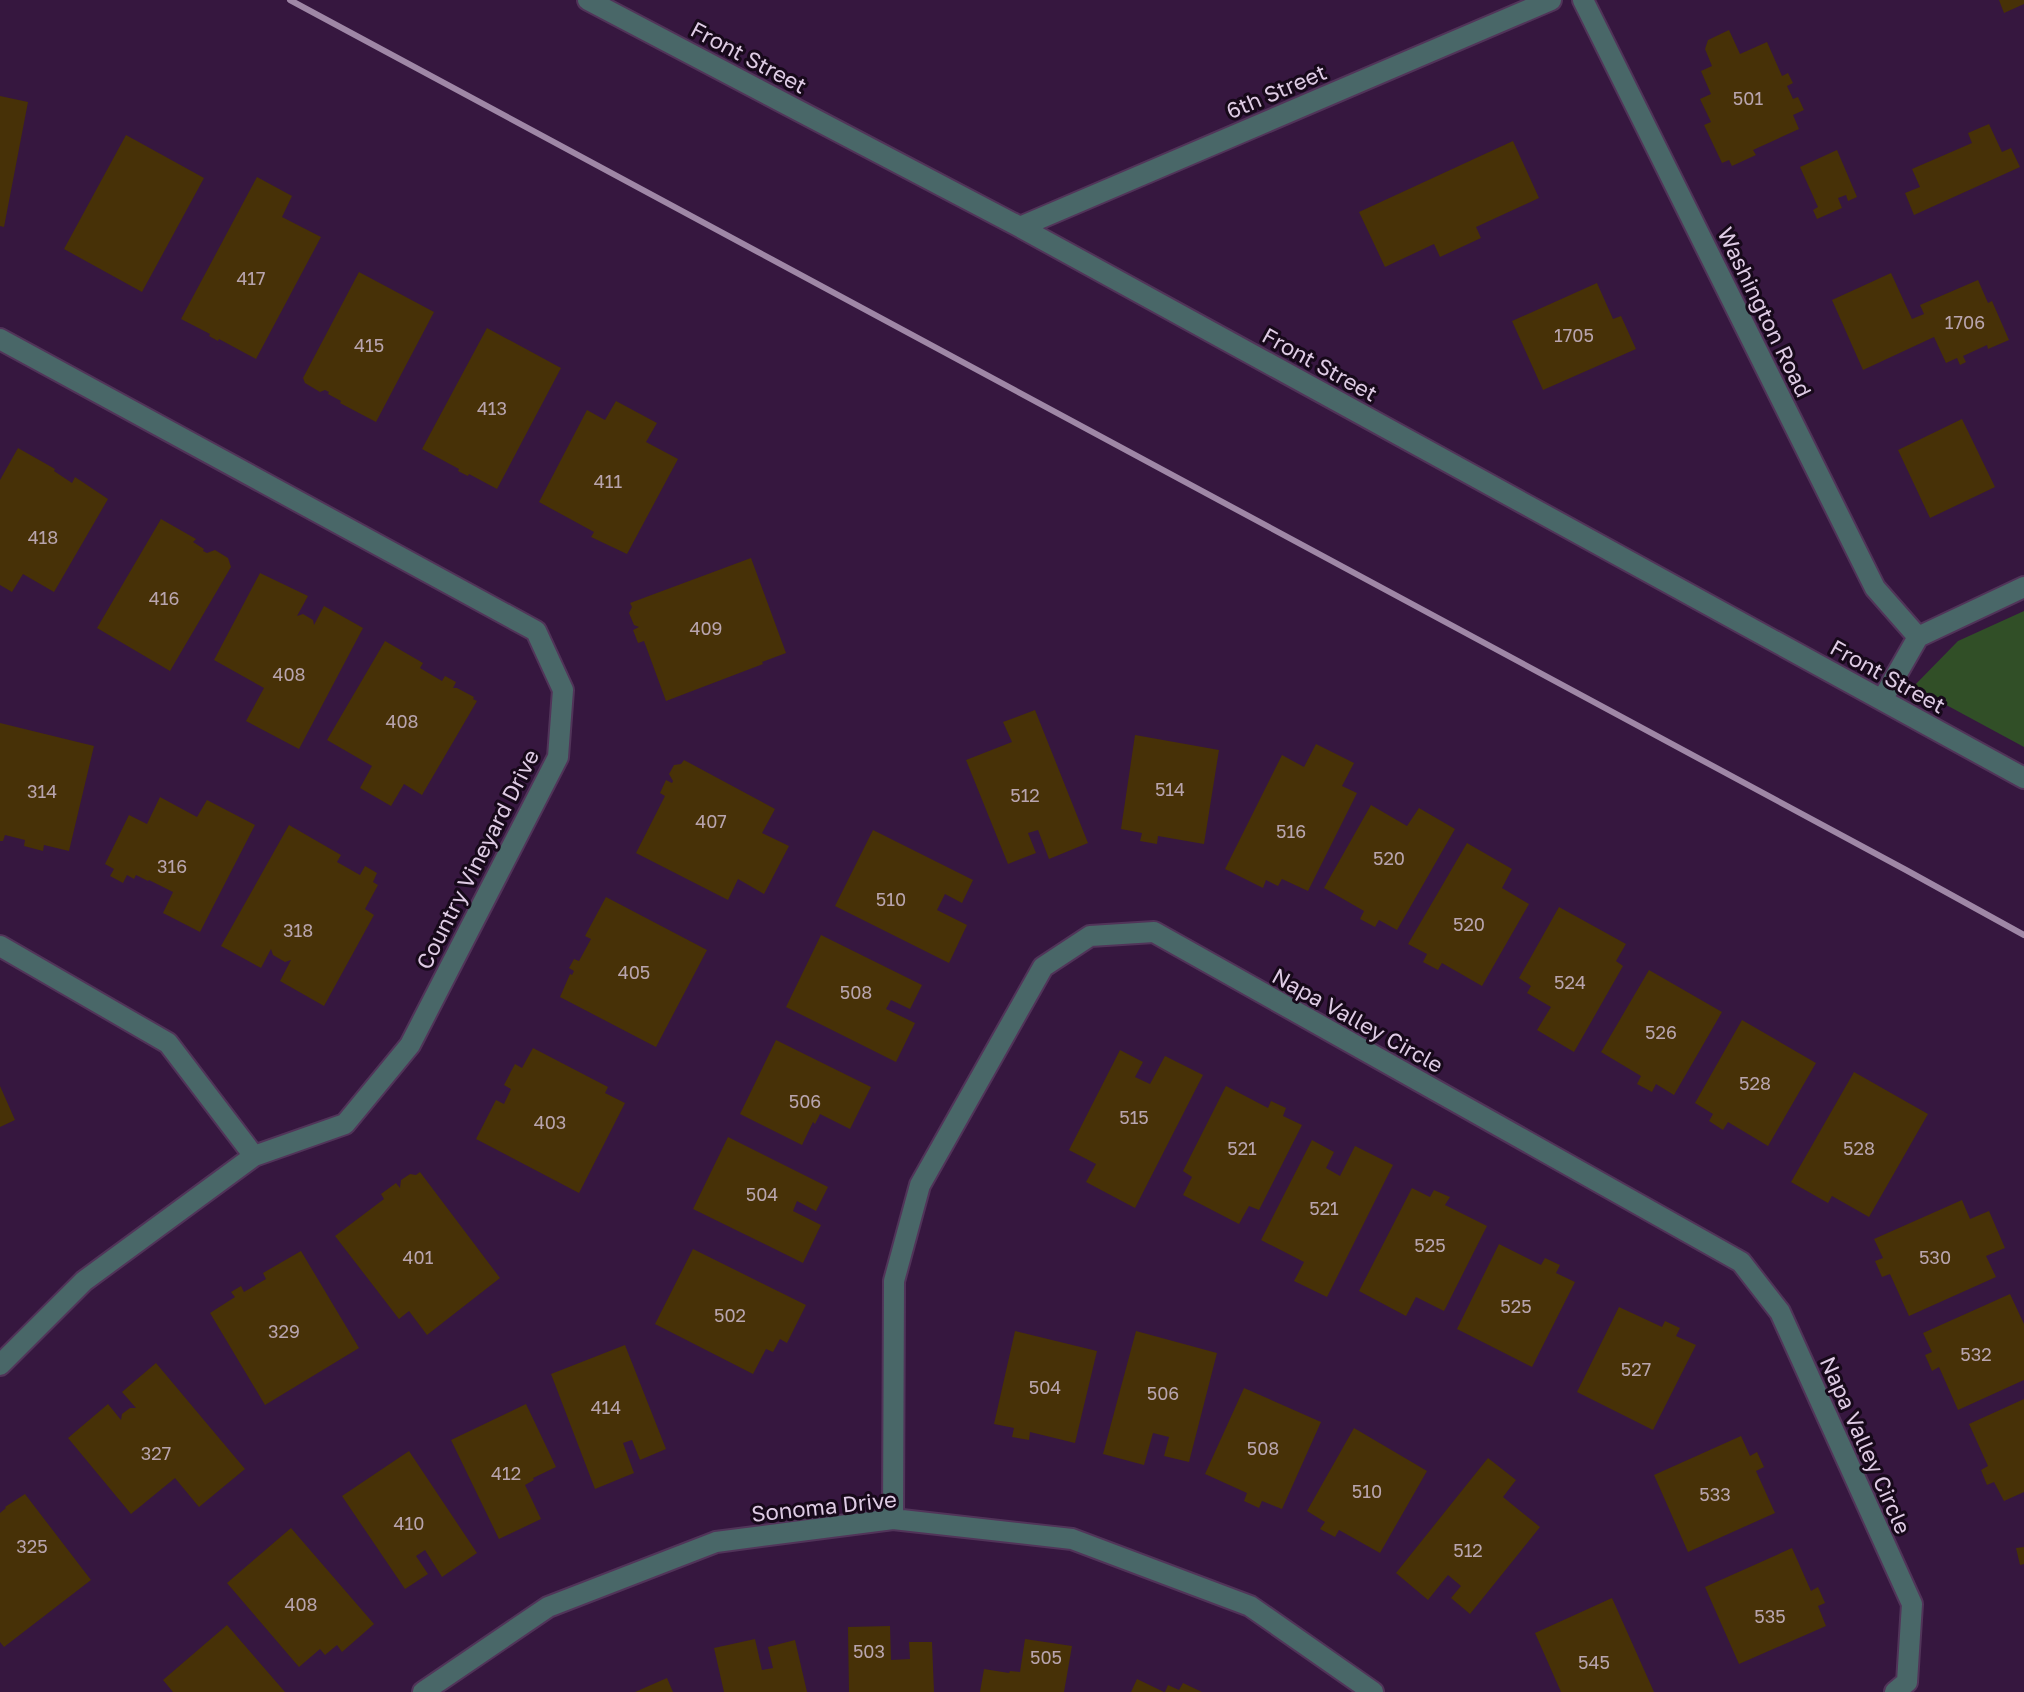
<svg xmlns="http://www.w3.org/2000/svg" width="2024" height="1692" font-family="'Golos Text',sans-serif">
<rect width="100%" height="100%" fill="#36173f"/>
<path fill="#314f27" d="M2024,611V747L1913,687L1958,641Z"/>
<path fill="#473107" d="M1999,0H2024V4L2004,13Z
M1729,30L1740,54L1767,42L1782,76L1788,73L1793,83L1787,86L1793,99L1798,97L1804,110L1793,115L1799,129L1753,150L1756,155L1732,166L1729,160L1722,163L1704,125L1711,122L1700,99L1711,94L1701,71L1712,66L1705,49L1708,40Z
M0,96L28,102L4,227L0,226Z
M1989,124L2002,152L2011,148L2020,167L1914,215L1905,193L1920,187L1912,169L1972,143L1968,133Z
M126,135L204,178L142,292L64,249Z
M1513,141L1539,198L1476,227L1481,238L1440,257L1434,244L1385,267L1359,212Z
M1837,150L1857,197L1848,201L1846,195L1838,198L1842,208L1817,219L1813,210L1818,207L1800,167Z
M257,177L292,196L282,217L321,237L256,359L219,339L218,341L209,336L210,334L181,319Z
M359,272L434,312L376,422L340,403L341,401L328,394L329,392L325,390L320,392L305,383L303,378Z
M1891,273L1912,319L1924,314L1920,305L1978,280L1988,303L1992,301L2009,340L1988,349L1987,345L1963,356L1966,362L1960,365L1957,358L1946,363L1934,337L1863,370L1832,300Z
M1597,283L1613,319L1621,316L1636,349L1543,390L1512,321Z
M487,328L561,368L497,489L469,474L468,476L458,471L459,469L422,449Z
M616,401L657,423L646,442L678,459L627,554L591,537L594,532L539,502L587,410L605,420Z
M1962,419L1995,487L1930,518L1898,450Z
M18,448L55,469L54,471L72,483L75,477L108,499L54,592L23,574L12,592L0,585V480Z
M161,519L196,539L193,542L204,549L203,551L207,553L215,550L228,558L231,567L170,671L97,628Z
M751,558L786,653L762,662L763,664L666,701L644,641L638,643L633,630L639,627L634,625L629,613L632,607L630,603Z
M260,573L308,596L297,616L303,614L313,620L314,625L324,606L363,628L299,749L246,721L264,688L214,660Z
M385,641L423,663L420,668L442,681L445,676L456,682L453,688H457L474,697L473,699L477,701L422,795L404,784L391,806L360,788L372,766L327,740Z
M1035,710L1088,843L1049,859L1038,830L1028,833L1036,853L1008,864L966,760L1012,742L1003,722Z
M0,723L94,746L69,851L44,845L43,851L24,846L25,840L5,835L3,841H0Z
M1135,735L1219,750L1204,844L1158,836L1157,844L1140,841L1142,833L1121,829Z
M1316,744L1354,763L1342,786L1357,793L1308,891L1282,879L1278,886L1266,880L1263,888L1225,869L1282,755L1304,767Z
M684,760L775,809L762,833L789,846L764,894L738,879L728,900L636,853L665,796L660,793L666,780L672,783L673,781L669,774L674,765L681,764Z
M160,797L197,817L207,800L255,825L200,932L163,913L173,892L149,880L148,881L136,875L134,879L127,875L123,883L110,876L114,869L105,864L129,815L147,824Z
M1371,805L1407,826L1419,808L1455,829L1397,930L1379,920L1375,927L1360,919L1364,911L1324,888Z
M289,825L341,855L337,862L360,875L365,866L377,873L373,882L378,885L365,909L374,915L324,1006L280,981L291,960L285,962L273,955L271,949L261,968L221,946Z
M873,830L973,880L962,903L945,894L937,910L967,925L949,963L835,906Z
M1467,843L1512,869L1502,888L1529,904L1482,986L1442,963L1438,970L1423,962L1427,954L1408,944Z
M606,897L707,950L656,1047L560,997L570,974L572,975L574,971L569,968L574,959L579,961L591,939L585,936Z
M1559,907L1626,944L1616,961L1623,966L1574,1052L1537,1030L1551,1007L1527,993L1531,986L1519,978Z
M821,935L922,985L910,1009L891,1000L886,1009L915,1023L896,1062L786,1007Z
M1649,970L1722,1012L1674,1095L1656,1084L1652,1092L1637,1084L1641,1076L1601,1052Z
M1742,1020L1816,1063L1768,1146L1728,1122L1723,1130L1709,1121L1713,1114L1695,1103Z
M776,1040L871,1087L850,1129L820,1114L815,1124L813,1122L802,1145L740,1114Z
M533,1048L608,1087L605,1093L625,1103L579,1193L476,1139L496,1100L504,1104L511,1089L504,1085L515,1064L522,1068Z
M1120,1050L1143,1062L1135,1077L1150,1084L1165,1056L1203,1075L1135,1208L1086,1182L1096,1164L1069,1150Z
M1854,1072L1928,1114L1869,1217L1832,1196L1828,1203L1791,1182Z
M0,1086L15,1120L0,1127Z
M1226,1086L1268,1108L1271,1101L1286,1108L1283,1116L1302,1125L1259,1210L1249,1206L1239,1224L1183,1195L1192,1177L1183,1171Z
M728,1137L828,1187L816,1211L797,1201L793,1211L821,1225L803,1263L693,1209Z
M1312,1140L1334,1152L1326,1168L1340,1176L1355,1146L1393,1165L1327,1297L1294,1281L1304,1262L1261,1240Z
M420,1172L500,1278L427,1335L409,1311L399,1319L335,1236L384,1199L381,1194L396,1183L400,1188L401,1180L410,1174L416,1175Z
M1412,1188L1430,1197L1434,1190L1450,1197L1445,1205L1487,1226L1444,1311L1416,1297L1406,1316L1359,1291Z
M1962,1200L1970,1219L1989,1211L2005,1248L1986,1256L1996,1277L1909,1316L1890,1274L1882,1277L1875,1261L1883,1258L1874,1239Z
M1499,1244L1541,1265L1545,1258L1560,1265L1556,1273L1575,1282L1532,1367L1457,1329Z
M693,1249L806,1305L787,1343L780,1339L773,1352L766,1349L753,1374L655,1324Z
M301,1251L359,1348L265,1405L210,1313L235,1297L231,1292L241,1286L244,1292L266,1279L263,1273Z
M2010,1294L2024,1324V1380L1958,1410L1939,1367L1932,1371L1925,1355L1932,1352L1923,1333Z
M1619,1307L1662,1327L1665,1321L1680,1328L1676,1336L1696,1345L1653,1430L1577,1392Z
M1015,1331L1097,1351L1075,1443L1030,1432L1029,1440L1012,1437L1014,1428L994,1424Z
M1136,1331L1217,1353L1189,1462L1164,1456L1169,1437L1153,1433L1144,1465L1103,1454Z
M625,1345L666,1449L640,1460L632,1440L623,1443L634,1473L595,1489L551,1374Z
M156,1363L245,1469L199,1507L175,1478L131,1514L68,1438L108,1404L121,1420L122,1414L130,1408H136L122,1392Z
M1244,1388L1321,1422L1282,1509L1262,1501L1259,1508L1244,1501L1247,1493L1205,1474Z
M2024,1399V1492L2004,1501L1994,1482L1987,1485L1981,1470L1988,1466L1969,1424Z
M526,1404L556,1467L533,1478L534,1480L525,1485L541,1519L499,1539L451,1440Z
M1354,1428L1427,1471L1380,1553L1339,1530L1335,1537L1320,1529L1325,1522L1307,1511Z
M1741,1436L1750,1456L1757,1452L1764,1467L1756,1471L1775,1513L1688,1552L1654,1475Z
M409,1451L477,1553L442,1577L425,1550L416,1556L428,1574L405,1589L342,1496Z
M1488,1458L1516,1480L1503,1497L1540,1527L1470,1614L1451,1598L1461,1586L1448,1575L1428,1600L1396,1573Z
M25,1494L91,1580L4,1647L0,1642V1513L6,1508L5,1507Z
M291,1528L374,1624L342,1652L337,1645L325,1655L320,1649L299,1667L227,1583Z
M2024,1547V1564L2020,1565L2016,1548Z
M1792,1548L1811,1591L1818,1587L1825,1603L1818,1606L1826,1626L1739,1664L1705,1587Z
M1612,1598L1654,1692H1561L1535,1633Z
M227,1625L285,1692H173L163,1680Z
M890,1626L891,1660L910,1659L909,1642H932L934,1692H849L848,1627Z
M755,1639L762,1670L773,1668L768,1647L795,1640L807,1692H724L714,1648Z
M1025,1639L1072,1646L1064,1692H980L984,1669L1009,1673L1010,1671L1020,1672Z
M667,1678L673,1692H635Z
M1137,1679L1164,1692H1131Z
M1183,1683L1202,1692H1165L1168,1685L1179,1690Z"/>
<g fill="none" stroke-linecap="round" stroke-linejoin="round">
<g stroke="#513459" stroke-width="24">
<path id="minor" d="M588,0L1020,227L2024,778
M1583,0L1875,588L1918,637
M1020,227L1551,0
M0,339L536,631L563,690L558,757L410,1045L345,1124L254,1156L84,1281L0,1365
M1882,700L1918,637L2024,587
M0,946L168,1043L254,1156
M893,1519L894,1281L920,1185L1043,967L1090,936L1154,932L1741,1262L1780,1312L1912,1604L1907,1682L1895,1692
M423,1692L548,1607L716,1542L893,1519L1072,1539L1250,1606L1373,1692"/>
</g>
<use href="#minor" stroke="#496768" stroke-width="20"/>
<path stroke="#9f87a6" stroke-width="6" d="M290,0L1906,870L2024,935"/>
</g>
<g text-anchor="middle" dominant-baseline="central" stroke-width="6" stroke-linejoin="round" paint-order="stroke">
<g font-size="18" fill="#b8a4ad">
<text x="1748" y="98">501</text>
<text x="251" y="278">417</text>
<text x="1965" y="322">1706</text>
<text x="1574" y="335">1705</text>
<text x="369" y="345">415</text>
<text x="492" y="408">413</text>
<text x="608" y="481">411</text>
<text x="43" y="537">418</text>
<text x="164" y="598">416</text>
<text x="706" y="628">409</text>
<text x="289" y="674">408</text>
<text x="402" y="721">408</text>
<text x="1170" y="789">514</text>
<text x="42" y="791">314</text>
<text x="1025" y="795">512</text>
<text x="711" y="821">407</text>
<text x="1291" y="831">516</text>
<text x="1389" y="858">520</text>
<text x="172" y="866">316</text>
<text x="891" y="899">510</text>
<text x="1469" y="924">520</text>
<text x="298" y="930">318</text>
<text x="634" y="972">405</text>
<text x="1570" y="982">524</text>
<text x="856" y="992">508</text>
<text x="1661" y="1032">526</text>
<text x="1755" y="1083">528</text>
<text x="805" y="1101">506</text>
<text x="1134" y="1117">515</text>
<text x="550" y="1122">403</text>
<text x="1242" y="1148">521</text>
<text x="1859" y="1148">528</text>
<text x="762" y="1194">504</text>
<text x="1324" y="1208">521</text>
<text x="1430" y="1245">525</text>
<text x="418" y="1257">401</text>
<text x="1935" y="1257">530</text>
<text x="1516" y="1306">525</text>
<text x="730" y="1315">502</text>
<text x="284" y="1331">329</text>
<text x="1976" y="1354">532</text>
<text x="1636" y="1369">527</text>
<text x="1045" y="1387">504</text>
<text x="1163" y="1393">506</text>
<text x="606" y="1407">414</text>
<text x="1263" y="1448">508</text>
<text x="156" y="1453">327</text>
<text x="506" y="1473">412</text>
<text x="1367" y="1491">510</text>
<text x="1715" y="1494">533</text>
<text x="409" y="1523">410</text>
<text x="32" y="1546">325</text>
<text x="1468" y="1550">512</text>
<text x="301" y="1604">408</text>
<text x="1770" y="1616">535</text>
<text x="869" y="1651">503</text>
<text x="1046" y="1657">505</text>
<text x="1594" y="1662">545</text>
</g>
<g font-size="22" fill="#decbe4" stroke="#17091a">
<text transform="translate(749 57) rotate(28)">Front Street</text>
<text transform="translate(1276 91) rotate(-23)">6th Street</text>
<text transform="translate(1765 312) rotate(64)">Washington Road</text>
<text transform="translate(1320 364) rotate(29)">Front Street</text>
<text transform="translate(1888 676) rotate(29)">Front Street</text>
<text transform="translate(477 859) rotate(-63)">Country Vineyard Drive</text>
<text transform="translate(1358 1020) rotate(29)">Napa Valley Circle</text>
<text transform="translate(1866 1445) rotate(66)">Napa Valley Circle</text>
<text transform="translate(824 1506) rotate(-6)">Sonoma Drive</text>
</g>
</g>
</svg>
